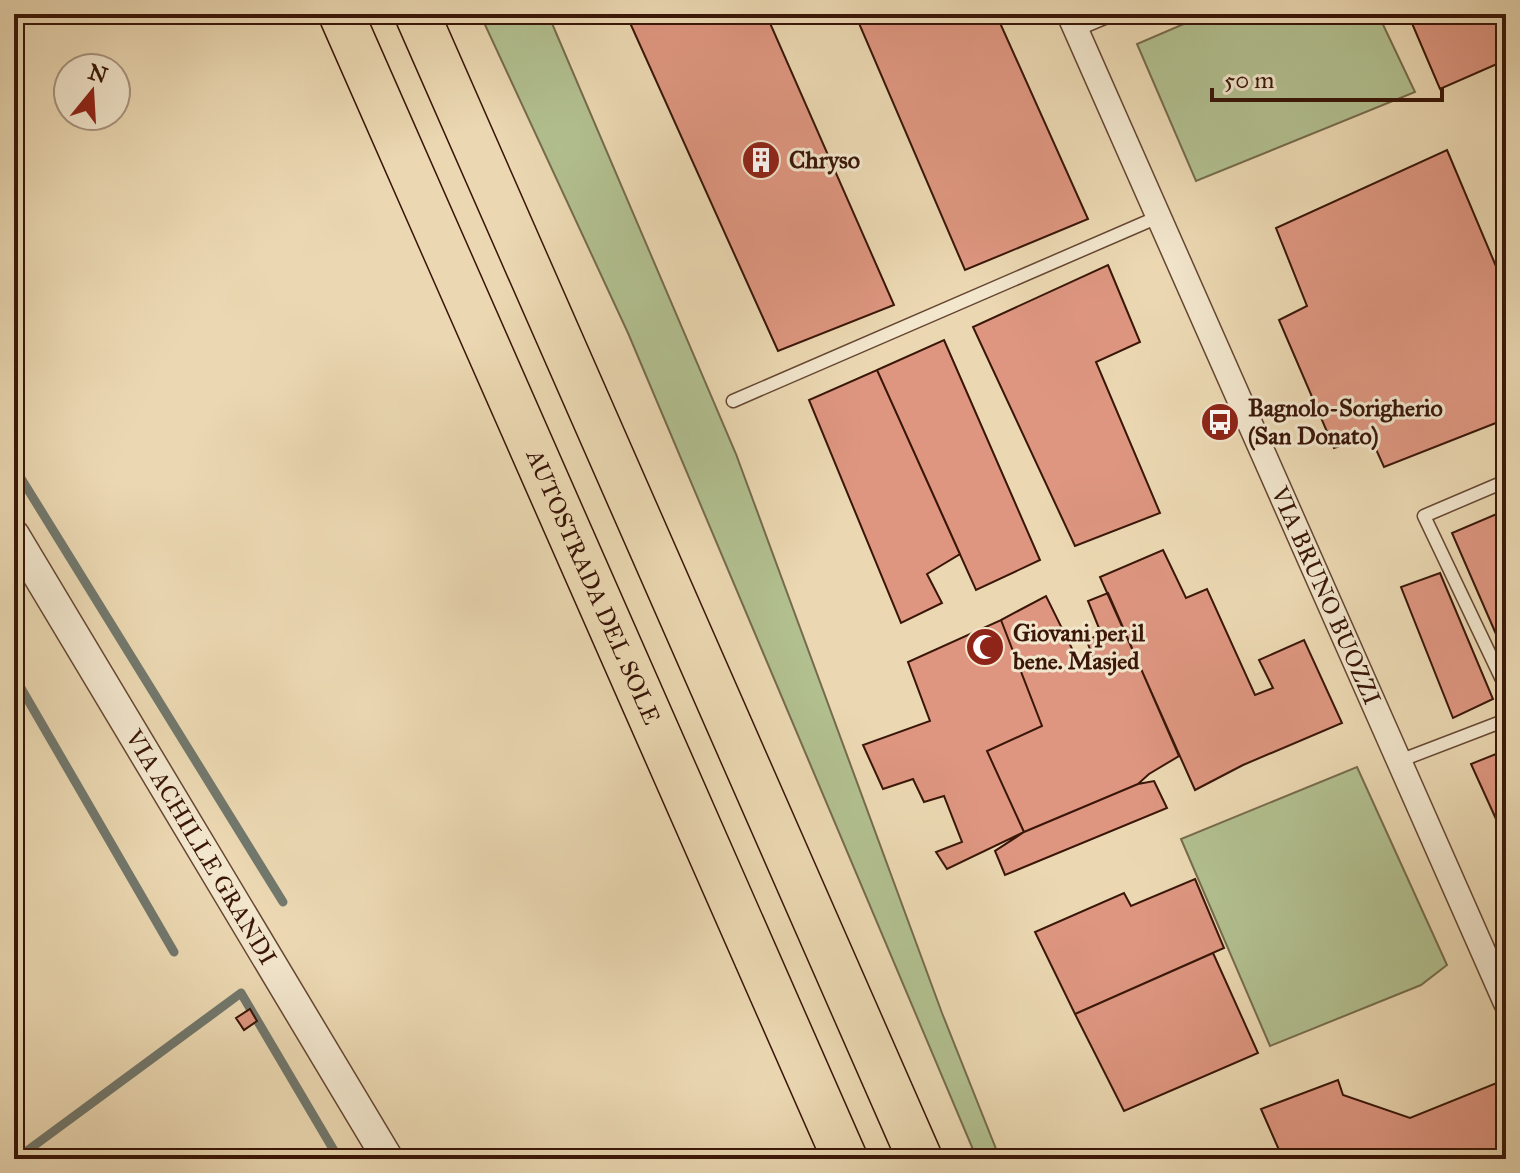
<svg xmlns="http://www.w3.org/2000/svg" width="1520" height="1173" font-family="'IM FELL Great Primer',serif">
<rect width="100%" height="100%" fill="#ebd8b2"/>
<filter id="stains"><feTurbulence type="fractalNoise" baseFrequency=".0025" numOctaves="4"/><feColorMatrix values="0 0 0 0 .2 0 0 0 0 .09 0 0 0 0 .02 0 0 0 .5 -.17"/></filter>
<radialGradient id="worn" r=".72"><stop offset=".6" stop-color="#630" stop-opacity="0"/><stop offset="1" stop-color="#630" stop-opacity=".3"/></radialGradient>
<path fill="#b2c090" stroke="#766b4c" stroke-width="2" d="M480,14H548L736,454L942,1013L1000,1159H977L628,333Z
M1207,14H1378L1415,92L1196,181L1137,44Z
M1357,767L1447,965L1421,985L1270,1046L1181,839Z"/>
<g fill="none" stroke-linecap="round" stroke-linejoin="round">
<path stroke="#72786d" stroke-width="9" d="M14,467L283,902
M14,676L174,952
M16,1159L241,993L339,1159"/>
</g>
<path fill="#de9680" stroke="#391608" stroke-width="2" d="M626,14H766L894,305L778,351Z
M855,14H996L1088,219L965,270Z
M1408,14H1506V60L1440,89Z
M1447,150L1506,290V419L1384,467L1370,436L1334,448L1279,320L1307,306L1276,228Z
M1108,265L1140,342L1096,362L1160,513L1075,546L973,327Z
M944,340L1040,560L976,590L877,370Z
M877,370L960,554L927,574L942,603L901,623L809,400Z
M1506,510V657L1452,533Z
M1163,550L1186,598L1207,589L1255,695L1273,688L1259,660L1304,640L1342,723L1243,765L1195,790L1100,577Z
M1440,573L1493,699L1453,718L1401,587Z
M1108,593L1179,756L1149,774L1138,784L1024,832L987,751L1042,726L1001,620L1046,596L1080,665L1093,658L1087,641L1101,633L1088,601Z
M1001,620L1042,726L987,751L1024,832L947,869L936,852L962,842L944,796L924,802L913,779L883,789L863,745L930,721L908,662Z
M1506,750V841L1471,764Z
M1154,781L1167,808L1005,875L995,851L1024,832L1138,784Z
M1195,879L1224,948L1075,1014L1035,932L1124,893L1131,906Z
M1213,953L1258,1053L1124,1111L1075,1014Z
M250,1009L257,1021L244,1030L236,1018Z
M1338,1080L1343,1095L1410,1118L1504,1080L1506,1086V1159H1283L1261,1109Z"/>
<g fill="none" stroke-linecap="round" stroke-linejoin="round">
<g stroke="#664632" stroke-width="15">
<path id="service" d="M1076,30L1114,14
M733,401L1158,217
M1506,481L1424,516L1506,688
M1399,761L1506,720"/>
</g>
<g stroke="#664632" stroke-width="27">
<g id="minor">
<path id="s1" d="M1069,14L1506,1003"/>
</g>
</g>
<g stroke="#664632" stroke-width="33">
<g id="tertiary">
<path id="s2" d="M14,535L388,1159"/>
</g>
</g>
<g stroke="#391608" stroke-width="47">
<g id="motorway">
<path id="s3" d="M341,14L845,1159"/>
<path d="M417,14L920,1159"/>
</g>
</g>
<use href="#service" stroke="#f2e6cd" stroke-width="12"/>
<use href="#minor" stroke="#f2e6cd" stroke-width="24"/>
<use href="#tertiary" stroke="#f2e6cd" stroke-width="30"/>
<use href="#motorway" stroke="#ebd8b2" stroke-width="44"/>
</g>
<defs>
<g id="building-disc" transform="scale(2)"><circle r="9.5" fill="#8f2418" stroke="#f2e6cd"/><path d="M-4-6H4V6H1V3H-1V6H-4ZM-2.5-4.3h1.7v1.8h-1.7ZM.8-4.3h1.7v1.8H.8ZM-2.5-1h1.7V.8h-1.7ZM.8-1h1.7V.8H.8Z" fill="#fff"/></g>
<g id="bus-disc" transform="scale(2)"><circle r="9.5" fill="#8f2418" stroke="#f2e6cd"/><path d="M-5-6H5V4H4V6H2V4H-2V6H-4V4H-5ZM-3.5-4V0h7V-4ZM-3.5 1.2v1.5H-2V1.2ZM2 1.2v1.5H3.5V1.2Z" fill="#fff"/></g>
<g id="mosque-disc" transform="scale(2)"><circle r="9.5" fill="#8f2418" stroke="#f2e6cd"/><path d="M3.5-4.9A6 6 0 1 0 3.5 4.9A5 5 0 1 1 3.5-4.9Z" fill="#fff"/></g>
</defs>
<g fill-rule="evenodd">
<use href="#building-disc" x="761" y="160"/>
<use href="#bus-disc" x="1220" y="422"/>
<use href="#mosque-disc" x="985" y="647"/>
</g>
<g text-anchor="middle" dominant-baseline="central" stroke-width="6" stroke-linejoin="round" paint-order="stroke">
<g font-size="24" font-weight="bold" fill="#391608" stroke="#f2e6cd" text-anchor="start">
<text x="789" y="160">Chryso</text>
<text x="1248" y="408">Bagnolo-Sorigherio<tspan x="1248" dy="28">(San Donato)</tspan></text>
<text x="1013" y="633">Giovani per il<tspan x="1013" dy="28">bene. Masjed</tspan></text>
</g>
<g font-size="24" fill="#391608" stroke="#f2e6cd">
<text stroke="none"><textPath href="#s3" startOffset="626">AUTOSTRADA DEL SOLE</textPath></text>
<text stroke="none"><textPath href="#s1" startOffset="636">VIA BRUNO BUOZZI</textPath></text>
<text stroke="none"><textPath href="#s2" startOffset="364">VIA ACHILLE GRANDI</textPath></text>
</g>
</g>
<rect width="1520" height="1173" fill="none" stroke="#ebd8b2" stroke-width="48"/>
<rect x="16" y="16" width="1488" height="1141" fill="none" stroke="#391608" stroke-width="4"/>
<rect x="24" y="24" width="1472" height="1125" fill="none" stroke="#391608" stroke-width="2"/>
<g transform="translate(92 92) rotate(18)"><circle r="38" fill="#f2e6cd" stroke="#a8937e" stroke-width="2"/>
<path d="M0-6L14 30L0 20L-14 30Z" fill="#8f2418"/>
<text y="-12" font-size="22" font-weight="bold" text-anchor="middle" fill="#391608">N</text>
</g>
<path d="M1212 88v12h230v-12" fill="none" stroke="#391608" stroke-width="4"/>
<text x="1224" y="88" font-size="24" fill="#391608" stroke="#f2e6cd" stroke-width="6" paint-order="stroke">50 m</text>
<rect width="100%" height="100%" filter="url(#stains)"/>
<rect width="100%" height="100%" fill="url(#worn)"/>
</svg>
